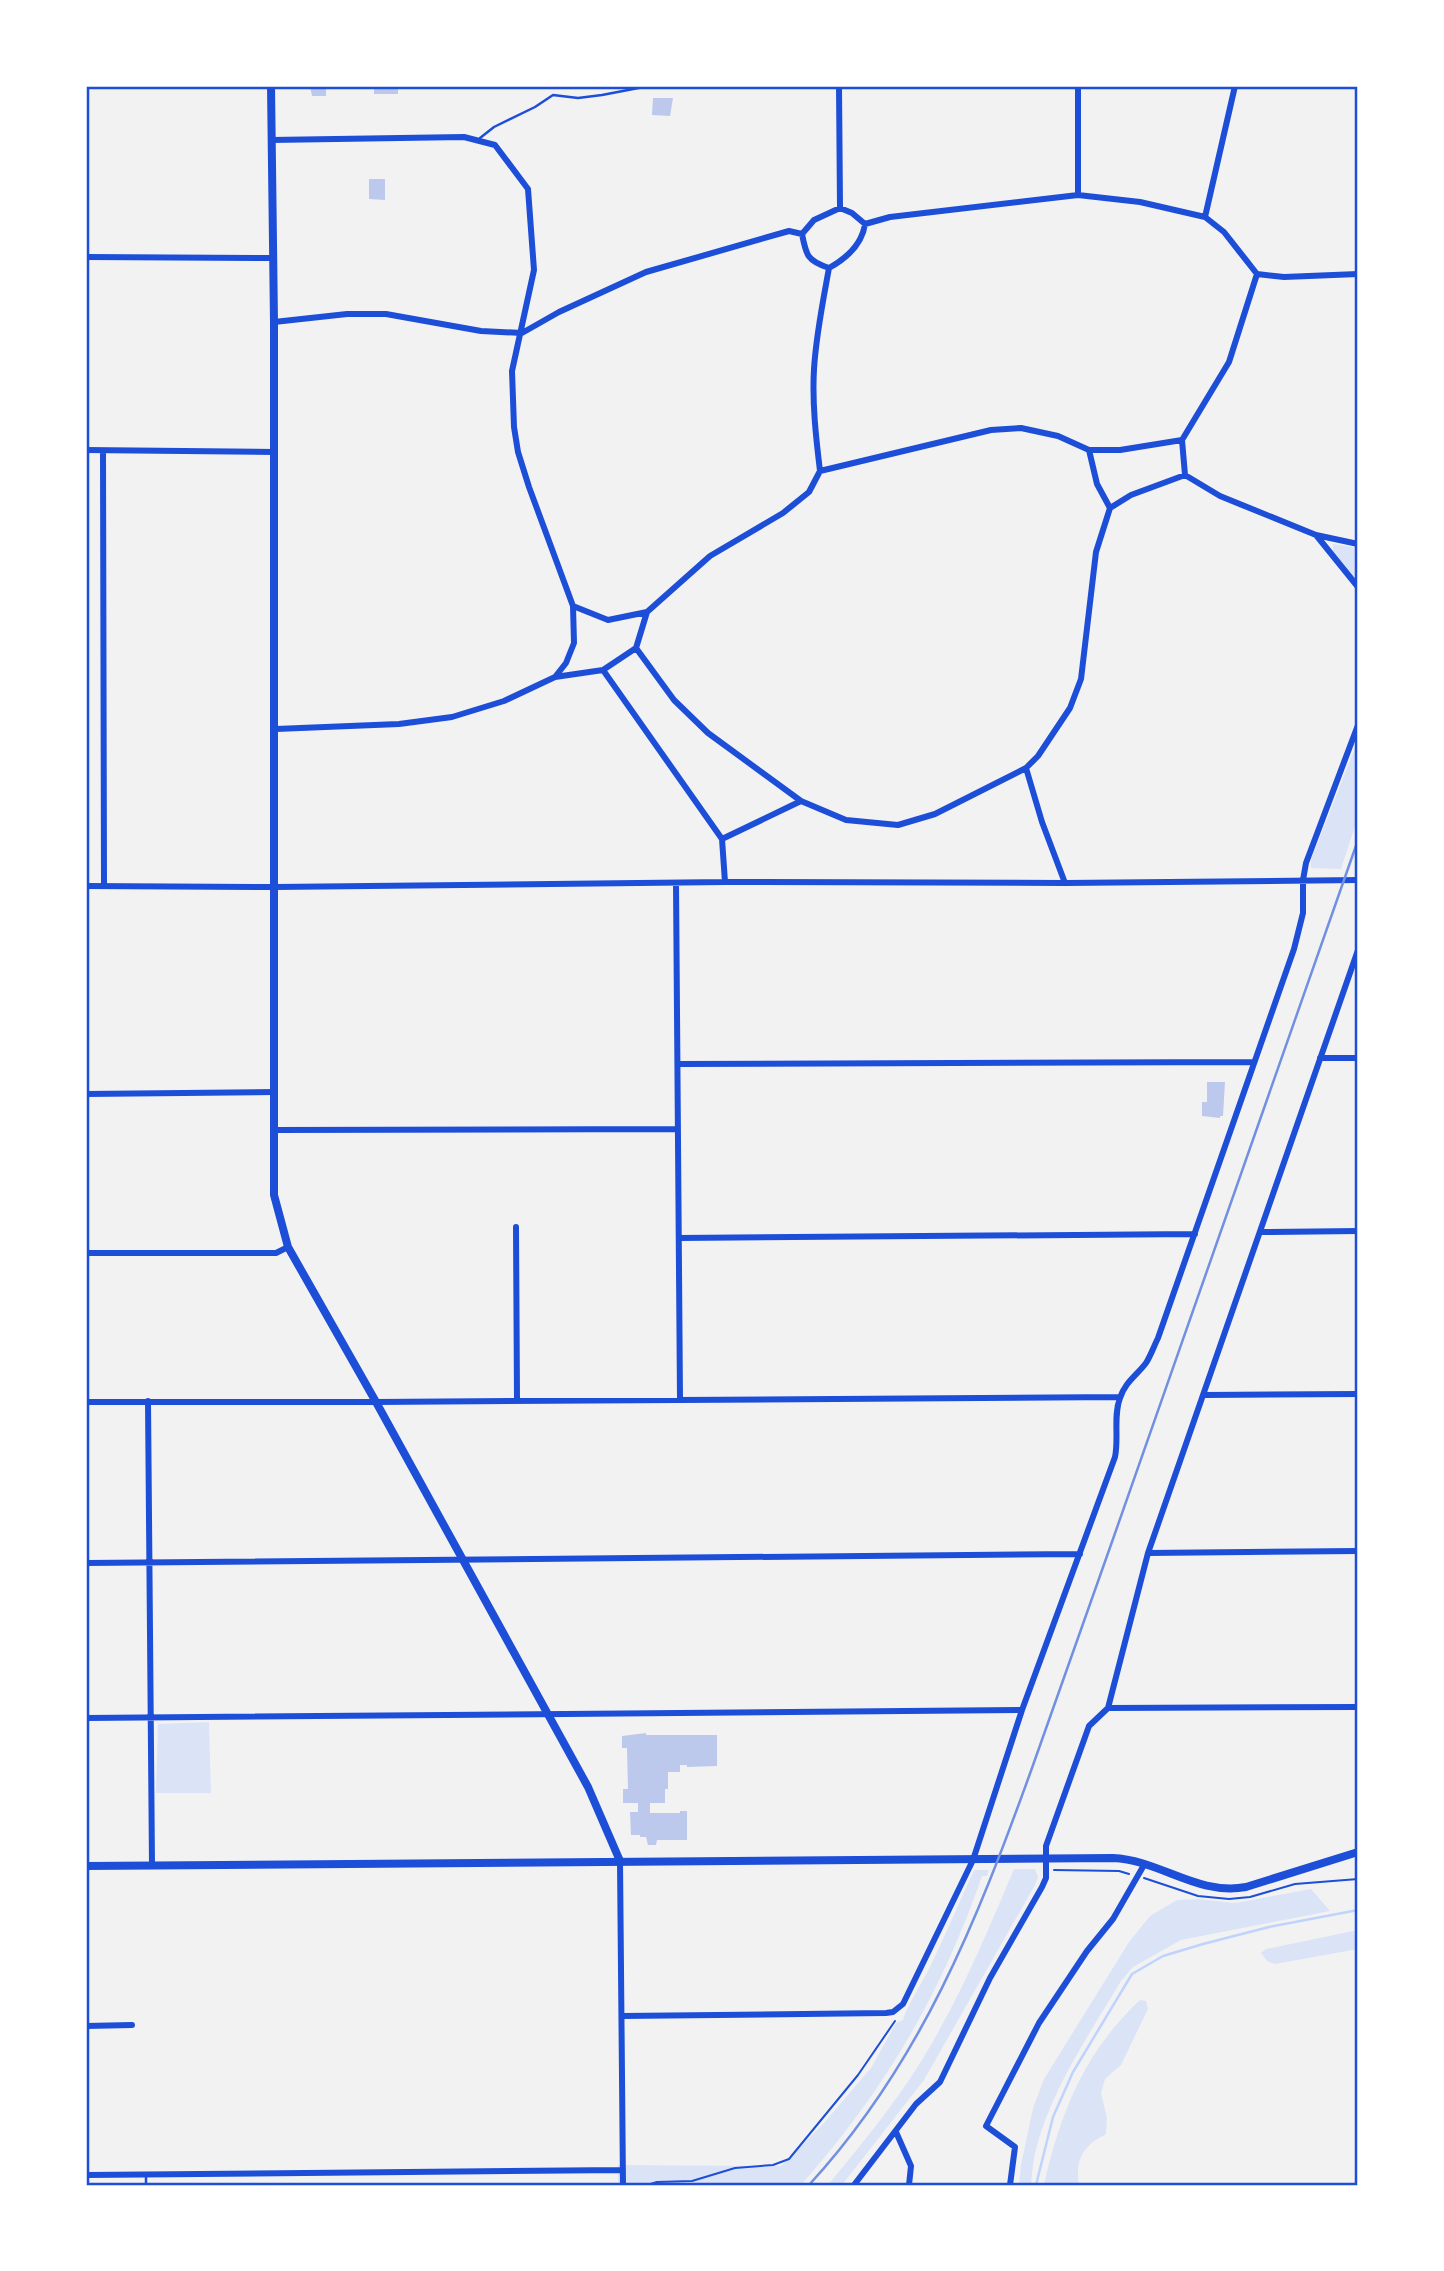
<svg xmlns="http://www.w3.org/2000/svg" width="1444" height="2271" font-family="Figtree,sans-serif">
<rect width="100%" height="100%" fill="#f2f2f2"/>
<path fill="#dbe4f7" d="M1333,544L1358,548V582L1333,551Z
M1358,740V817L1341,869L1311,868V860Z
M209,1722L211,1793H156L158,1724Z
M1014,1869H1035L1038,1877L1035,1885L924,2080L842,2185H828C865,2140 903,2094 932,2043C964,1988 989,1928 1014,1869Z
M974,1870H989L987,1876H982C941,1995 884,2091 801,2185H618V2165L781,2166L822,2125L871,2068L896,2023L903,2020C906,2008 921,1984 928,1971C944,1938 959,1903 974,1870Z
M1311,1889L1330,1911L1181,1940L1133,1967L1121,1981C1089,2035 1050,2091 1035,2153C1033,2163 1032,2174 1031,2185H1019L1021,2165L1033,2108L1044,2079L1129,1942L1150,1916L1177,1900L1198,1899L1235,1903Z
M1358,1930V1949L1275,1964L1267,1961L1261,1953L1266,1949Z
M1140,2000L1146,2001L1148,2009L1121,2065L1105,2079L1101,2093L1107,2118L1106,2134C1083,2146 1075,2159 1079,2185H1044C1060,2113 1085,2051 1140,2000Z"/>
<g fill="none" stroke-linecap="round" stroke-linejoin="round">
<path stroke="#bfd3fe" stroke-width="2.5" d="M1036,2185L1053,2117L1073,2072L1132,1974L1163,1956L1203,1944L1269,1927L1358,1910"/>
</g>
<path fill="#bdc9ec" d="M310,86H326V96H312Z
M374,86H398V94H374Z
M653,98H673L670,116L652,115Z
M369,179H385V200L369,199Z
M1207,1082H1225L1223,1116H1220V1118L1202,1116V1102H1207Z
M646,1733V1735H717V1766L687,1767V1765H680V1772H668V1789H665V1803H650V1813H680V1811H687V1840H657L656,1845H648L646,1837H640V1835H631L630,1812H638V1803H623V1789H628L627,1748H622V1736Z"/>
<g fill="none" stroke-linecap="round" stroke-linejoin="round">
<path stroke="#1d4ed8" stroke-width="2" d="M1054,1870L1119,1871L1129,1874
M1144,1878L1198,1896L1229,1899L1250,1897L1295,1884L1358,1879
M647,2185L657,2182L692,2181L735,2168L773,2165L789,2159L858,2075L895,2021"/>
<path stroke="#1d4ed8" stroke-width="2.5" d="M480,138L494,127L535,107L553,95L578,98L602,95L649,86L667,87
M146,2177V2185"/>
<path stroke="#1d4ed8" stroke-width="6" d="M839,86L840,208
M1078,86V195
M271,140L464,137L495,145L528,189L534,270L512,371L514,427L518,452L529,487L573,606L574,643L566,663L555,677
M1205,217L1235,86
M865,224L890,217L1078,195L1140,202L1205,217L1224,232L1257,274
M802,234C806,255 807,261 829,268C847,258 862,245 865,224
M802,234L814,220L840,208L852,213L865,224
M86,257L272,258
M1257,274L1284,277L1358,274
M274,322L347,314H386L481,331L522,333L559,312L646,272L789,231L802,234
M86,450L274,452
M103,451L104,886
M820,471C816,438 812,403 814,369C816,335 823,301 829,268
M1185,475L1182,440L1229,362L1257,274
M1110,508L1131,495L1185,475L1220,496L1316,535L1358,587
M1316,535L1358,544
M573,606L608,620L647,612L710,556L783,513L809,492L820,471L991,430L1021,428L1058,436L1089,450H1120L1182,440
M636,648L674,700L708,733L801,801
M636,648L647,612
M603,670L636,648
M276,729L399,724L452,717L504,701L555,677L603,670L722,839
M725,882L722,839L801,801L846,820L898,825L935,814L1026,768
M676,883L680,1399
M1065,883L1042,822L1026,768L1038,756L1070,708L1081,679L1096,552L1110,508L1097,484L1089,450
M86,886L275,887L725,882L1065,883L1358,880
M1320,1058H1358
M678,1064L1254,1062
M86,1094L274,1092
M274,1130L677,1129
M516,1227L517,1400
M1260,1232L1358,1231
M679,1238L1195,1234
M86,1253H276L288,1247
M1204,1395L1358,1394
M148,1401L152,1865
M86,1402H376L1120,1397
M1148,1553L1358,1551
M86,1563L1080,1554
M1108,1708L1358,1707
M86,1718L1022,1710
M620,1861L623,2185
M622,2016L886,2013L893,2012L903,2004L973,1860L1022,1710L1115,1457C1119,1438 1113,1416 1120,1398C1125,1382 1137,1375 1146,1363C1151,1355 1154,1346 1158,1338L1294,949L1303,913V880L1306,863L1358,725
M86,2026L132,2025
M896,2132L911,2166L909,2185
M86,2175L623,2170
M854,2185L916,2104L940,2082L990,1978L1042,1887L1046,1878V1846L1089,1726L1108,1708L1148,1553L1358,950
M1010,2185L1015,2147L986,2126L1039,2023L1087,1951L1113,1919L1144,1865"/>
<path stroke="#1d4ed8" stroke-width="8" d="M271,86L274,322V1195L288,1247L376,1402L588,1787L620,1861
M86,1866L1113,1858C1160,1860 1197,1896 1246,1887L1358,1852"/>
<path stroke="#7290e2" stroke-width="2.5" d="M809,2185C921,2063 977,1921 1032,1768C1059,1692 1086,1615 1113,1539C1195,1306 1277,1073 1358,840"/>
</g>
<rect width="1444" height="2271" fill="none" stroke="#ffffff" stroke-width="175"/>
<rect x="88" y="88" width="1268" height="2096" fill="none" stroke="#1d4ed8" stroke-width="2.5"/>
</svg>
